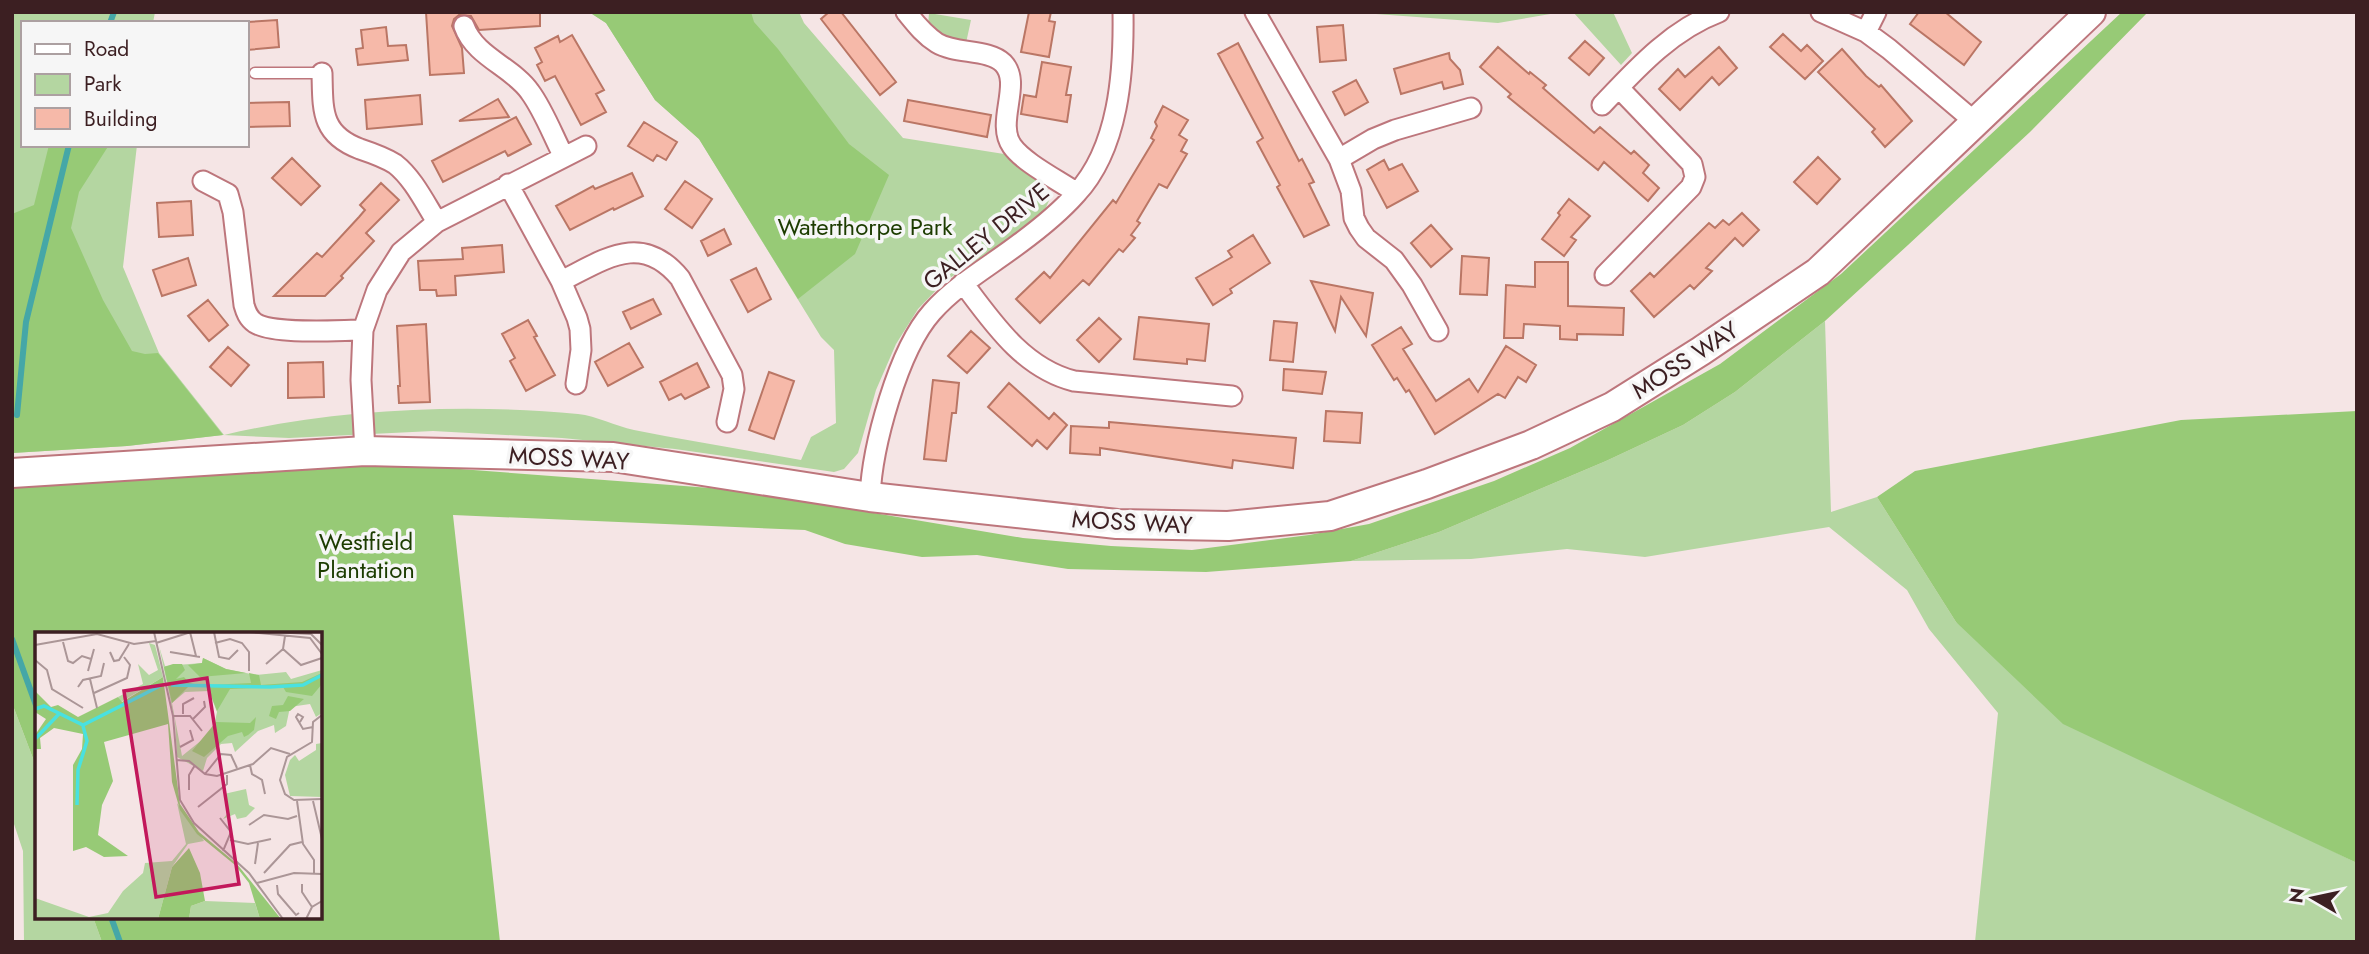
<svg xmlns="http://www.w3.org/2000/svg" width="2369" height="954" font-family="Jost,sans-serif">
<rect width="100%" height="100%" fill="#f5e5e5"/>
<path fill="#b4d6a1" d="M12,12H155L153,23H23V145H137L123,267L159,353L224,435C332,409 466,403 578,414C597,416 615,426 634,430C689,441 746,450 801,460L811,437L836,423L834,350L821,337L699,139L655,100L606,23L589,12H799L804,23L903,138L1004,154L1043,179L1051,196L1044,212L1033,222L944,282L918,309L896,344L876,390L858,453L844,469L834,472L675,449L562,438L433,431L289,438L223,435L127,446L12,453Z
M1349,12H1562L1498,23Z
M1573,12H1613L1632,53L1621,65Z
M929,13L971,20L966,43L940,36L928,26Z
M1825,321L1831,512L1877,497L1956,622L2261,816L2357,863V942H1975L1998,713L1929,629L1907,590L1829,527L1645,557L1567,549L1471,559L1351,561L1439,532L1606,461L1683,425L1735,392Z
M12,703L37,769V917H93L102,942H24L23,851L12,818Z"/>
<path fill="#97ca76" d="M589,12H751L754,22L778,49L849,144L889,175L855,254L798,299L699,139L655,100L606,23Z
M2122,12H2148L2030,132L1908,245L1825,321L1735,392L1683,425L1606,461L1439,532L1351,561L1206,572L1068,569L977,555L922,557L845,544L805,530L453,515L500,942H102L93,917H320V634H37V769L12,703V487L393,464L737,490L1023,538L1111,546L1192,550L1309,535L1369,524L1494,481L1570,448L1720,364L1841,274Z
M49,145H109L79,192L71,228L103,300L132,351L145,354L158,353L223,435L127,446L12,453V214L34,205Z
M2357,411V863L2063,724L1956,622L1877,497L1915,471L2181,420Z"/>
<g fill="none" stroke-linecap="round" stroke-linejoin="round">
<path stroke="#45a7a7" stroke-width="6" d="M110,23L114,12
M17,415L26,322L69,145
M12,639L37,708
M111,917L120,942"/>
</g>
<path fill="#f6b9a9" stroke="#ba7665" stroke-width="2" d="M426,12H540V26L479,30L471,16L459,15L454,19L452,26L462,48L464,73L430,75Z
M829,12H841L896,82L880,95L821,19Z
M1029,12H1051L1049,21L1055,22L1049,57L1021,52Z
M1919,12H1945L1981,42L1964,65L1910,24Z
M277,20L279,47L247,50V22Z
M1343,25L1346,60L1320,62L1317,27Z
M386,27L388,46L406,45L408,60L358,65L356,49L363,48L361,30Z
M1783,34L1801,51L1807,45L1823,61L1805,79L1770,47Z
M572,35L604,90L596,94L606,112L581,125L555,76L545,81L537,65L542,62L535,48L558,36L560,42Z
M1585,41L1604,58L1589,75L1569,58Z
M1238,43L1299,161L1302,159L1314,182L1309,184L1329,225L1304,237L1277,187L1280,185L1257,142L1263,138L1218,54Z
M1498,47L1529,74L1530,72L1546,85L1543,88L1594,133L1600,127L1631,154L1634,151L1649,165L1643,173L1659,188L1648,201L1604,162L1598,170L1508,97L1511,94L1480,67Z
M1719,47L1737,68L1719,85L1712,77L1680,110L1659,89L1678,69L1685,77Z
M1842,49L1866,76L1879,87L1881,85L1912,121L1885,147L1872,132L1875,129L1818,72Z
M1449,53L1450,59L1460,70L1463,84L1444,89L1442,82L1401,94L1394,69Z
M1042,62L1071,67L1066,95H1071L1067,122L1021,114L1024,95L1036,97Z
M1356,80L1368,102L1345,115L1333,92Z
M420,95L422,124L367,129L365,100Z
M498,99L509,117L459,121Z
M908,100L991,115L987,137L904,121Z
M289,102L290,126L247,127V103Z
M1163,106L1188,120L1179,135L1187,140L1181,151L1187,154L1167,188L1159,184L1137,221L1140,223L1131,235L1135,238L1123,252L1119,249L1089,285L1083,280L1040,323L1016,299L1044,272L1050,278L1113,200L1116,203L1154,140L1151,138L1157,126L1155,122Z
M516,117L531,144L508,156L505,151L443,182L432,161Z
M644,122L677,142L666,160L657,155L653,161L628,146Z
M1818,157L1840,179L1817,204L1794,182Z
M292,158L320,186L301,205L272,178Z
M1384,160L1389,170L1402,164L1418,191L1387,208L1367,170Z
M632,173L643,196L614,210L613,208L570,230L556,206L593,186L595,189Z
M685,181L712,199L692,228L665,209Z
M381,183L399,200L366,233L374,241L341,276L343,278L325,296H274L317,253L322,257L359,217L365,210L360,205Z
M1569,199L1590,216L1571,237L1576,240L1564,256L1542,239L1560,215L1558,213Z
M191,201L193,235L159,237L157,203Z
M1742,213L1759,230L1743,246L1735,238L1706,268L1712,271L1694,289L1690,285L1654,317L1631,291L1650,273L1654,277L1709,223L1715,228L1723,220L1729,225Z
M1431,225L1452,249L1431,267L1411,243Z
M724,229L731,244L708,256L701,241Z
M1253,235L1270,263L1230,289L1232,293L1213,305L1196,278L1232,257L1228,251Z
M502,245L504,272L455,276L456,295L437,296L436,290H420L418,261L463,259L462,248Z
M1462,256L1489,258L1487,295L1460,294Z
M188,258L196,285L162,296L153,270Z
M1535,262H1568V306L1624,308L1623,335L1577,334V340L1560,339V326L1524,324L1523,338H1504L1506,285L1535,287Z
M756,268L771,299L748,312L731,280Z
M1311,281L1373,293L1366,336L1341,297L1335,331Z
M653,299L661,314L631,329L623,312Z
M208,300L228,325L209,341L188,316Z
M1139,317L1209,324L1205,361L1187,359V364L1134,359Z
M1099,318L1121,339L1099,362L1077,340Z
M528,320L537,336L534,337L555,375L526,391L510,361L515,358L502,334Z
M1274,321L1297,323L1293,362L1270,360Z
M426,324L430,402L399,403L398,386H400L397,326Z
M1401,327L1412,344L1403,349L1436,401L1469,379L1478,392L1506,346L1536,365L1526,382L1518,377L1505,398L1498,394L1435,434L1409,390L1406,392L1397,378L1394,380L1372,345Z
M971,331L990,348L967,373L948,356Z
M629,343L643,367L608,386L595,362Z
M228,347L249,365L231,386L210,367Z
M323,362L324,397L288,398V363Z
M697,363L709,387L685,399L681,394L669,400L660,382Z
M1284,369L1326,372L1322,394L1283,390Z
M769,372L794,381L774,439L749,430Z
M933,380L959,383L956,413H952L946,461L924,459Z
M1009,383L1049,419L1054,413L1067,425L1047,449L1037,440L1032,446L988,407Z
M1326,411L1362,413L1360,443L1324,441Z
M1109,422L1296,438L1293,468L1233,460L1232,468L1100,448V455L1070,453L1071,426L1109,428Z"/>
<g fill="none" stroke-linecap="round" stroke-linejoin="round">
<g stroke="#bd767c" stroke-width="13">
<path id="lane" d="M255,73H322"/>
</g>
<g stroke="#bd767c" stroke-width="23">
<path id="street" d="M906,12C915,23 924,35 937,43C955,54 989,49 1003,63C1023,83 995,122 1012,146C1024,163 1058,180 1077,193
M1255,12L1339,159L1351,191L1354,218L1359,228L1366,238L1394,260L1412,285L1438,331
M1821,12L1866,32L1889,49L1975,122
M464,26C475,57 513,67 530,92C544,111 553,136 564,157
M1866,32L1876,12
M322,73C323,109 320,134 360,149C372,153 384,157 395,164C413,178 425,203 437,222
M1602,105C1636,69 1671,30 1719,12
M1339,159L1373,139L1395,130L1471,108
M203,181L228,194L233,212L244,305C246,312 248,318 255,323C274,335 339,330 363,330
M508,184L561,281L577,318L580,329L581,350L576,384
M1605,275L1691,187L1695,177L1692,164L1619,88
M561,281C604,260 641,231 680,278L732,375L734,389L727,422
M963,283C993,323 1023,368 1074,381L1232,396
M365,451L361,380L363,330L377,290L401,252L437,222L586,146
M870,497C872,447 898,350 932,312C957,284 990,266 1020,243C1039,229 1060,212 1076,194C1119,148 1124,72 1123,12"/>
</g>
<g stroke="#bd767c" stroke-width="32">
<path id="secondary" d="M12,473L365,451L613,457L870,497L1117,524L1228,526L1330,516L1427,484L1531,445L1612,407L1701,351L1818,272L2091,12"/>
</g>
<use href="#lane" stroke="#fff" stroke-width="10"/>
<use href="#street" stroke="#fff" stroke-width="19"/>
<use href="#secondary" stroke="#fff" stroke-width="28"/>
</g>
<g text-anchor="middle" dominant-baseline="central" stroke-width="7" stroke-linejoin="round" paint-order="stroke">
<g font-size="24" fill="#1c3c00" stroke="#f6f6f6">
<text x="865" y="226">Waterthorpe Park</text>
<text x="366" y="541">Westfield<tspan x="366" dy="28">Plantation</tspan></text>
</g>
<g font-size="24" fill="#3c1f22" stroke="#f6f6f6">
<text transform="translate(986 236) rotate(-39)">GALLEY DRIVE</text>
<text transform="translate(1685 360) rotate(-33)">MOSS WAY</text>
<text transform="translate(569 458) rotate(3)">MOSS WAY</text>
<text transform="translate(1132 522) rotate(3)">MOSS WAY</text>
</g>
</g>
<g transform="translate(35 632)">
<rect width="287" height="287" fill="#f5e5e5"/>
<path d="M114,11L120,13L128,45L86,70L83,65L108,52L103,32L114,43L123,38ZM124,14L130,34L167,31L168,26L191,37L221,43L251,40L256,47L287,38V81L281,85L275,72L255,75L251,94L240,101L239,93L223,99L200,120L197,111L186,112L172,126L168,139L142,125L140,89ZM174,59L182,80L178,99L147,124L137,71L150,60ZM287,111V165L255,164L250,143L255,128L260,123L264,129L281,118V112ZM211,157L214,173L220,176L211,185L202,187L200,182L188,187L192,182L189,162ZM142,171L169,209L153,212L137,235L123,287H0V266L54,285L73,281L88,259L108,241L110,231L137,229L151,212ZM170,269L220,271L225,287H154L156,274Z" fill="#b4d6a1" fill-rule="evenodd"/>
<path d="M168,26L191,37L211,41L165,45L153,33L167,31ZM138,32H147L150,38L141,47L149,45L154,51L169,54L153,55L137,71L129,35ZM214,41L224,43L226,53L267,50L287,41V52L277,64L251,60L248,55L195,57L182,79L172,53L216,51ZM128,45L145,172L164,200L202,232L246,287H225L214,251L200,233L162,202L145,178L137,150L133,92L69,110L78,149L67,173L63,203L93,224L69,225L51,215L38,219V133L47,117L48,102L19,96L5,106L6,117H0V103L11,87L0,80V59L16,75L23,73L43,85L83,65L87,70ZM253,64L269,67L255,79L244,80L241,87L234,84L237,74L248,73ZM221,85L219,98L213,103L209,105L207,100L193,104L169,125L157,119L181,90L215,91ZM154,216L165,241L170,269L156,274L154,287H123L137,235Z" fill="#97ca76"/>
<path fill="none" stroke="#49e1e0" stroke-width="3.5" d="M136,53L235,55L268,53L287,43M0,77L9,74L48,93L125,54M0,107L24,82M42,173L43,138L52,109L48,94"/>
<path fill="none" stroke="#ab9697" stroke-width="2" d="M119,0L138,84L145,168L159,191L214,241L248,287M155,0L161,24M179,0L184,25L194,27L203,18M215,0L275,6L287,22M236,0L276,2L287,13M28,10L33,29L38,31L47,24L56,27M121,11L156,0M180,11L195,7L207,11L214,20V39M0,13L62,2L99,12L121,9M248,17L266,33L287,26M75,20L79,29L84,28L94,12M135,20L165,25M0,28L12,38L17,57L48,76M231,32L248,17L250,4M53,39L59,17M55,47L62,76M43,55L48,48L66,44L69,31M59,61L92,46L95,33L89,25M148,82V72L159,66M287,83L278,90L277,110L252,125L245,148L250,162L259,168L287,167M138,84H155L167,99M158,87L170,75L169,69M265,90L268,85L263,82L261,85L268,97L278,95M145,115L158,108L155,98M141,128L154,129L170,142L182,144L218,132L236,116L255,122M215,133L217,142L227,148L230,162M170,142L186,122L196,123L202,136M154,158V143L160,133M262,169L268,212L279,228V241M278,169L287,207M163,175L192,152V143M185,186L196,200L188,219M214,193L229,183L253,187L262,184M195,208L213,212L236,207M220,232L223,211M229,241L255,213L267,210M222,251L259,241L287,242M267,252V260L277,275M242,253L243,262L261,283L264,281M271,287L277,275L287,269"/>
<path fill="#c2185b" fill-opacity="0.15" stroke="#c2185b" stroke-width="3.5" d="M172,46L204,252L121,265L89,59Z"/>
<rect width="287" height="287" fill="none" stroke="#3c1f22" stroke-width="3.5"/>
</g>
<rect width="2369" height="954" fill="none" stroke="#3c1f22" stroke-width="28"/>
<rect x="21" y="21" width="228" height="126" fill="#f6f6f6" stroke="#aca0a1" stroke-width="2"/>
<rect x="35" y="44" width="35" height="10" fill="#ffffff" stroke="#aca0a1" stroke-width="2"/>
<text x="84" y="56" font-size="21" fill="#3c1f22">Road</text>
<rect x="35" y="74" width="35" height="21" fill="#b4d6a1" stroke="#aca0a1" stroke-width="2"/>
<text x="84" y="91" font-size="21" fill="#3c1f22">Park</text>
<rect x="35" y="108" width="35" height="21" fill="#f6b9a9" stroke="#aca0a1" stroke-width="2"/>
<text x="84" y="126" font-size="21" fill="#3c1f22">Building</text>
<g transform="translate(2313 898) rotate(279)" stroke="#f6f6f6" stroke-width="5" paint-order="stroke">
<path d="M0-5L12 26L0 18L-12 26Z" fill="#3c1f22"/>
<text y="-10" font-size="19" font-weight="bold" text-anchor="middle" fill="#3c1f22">N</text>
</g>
</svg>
